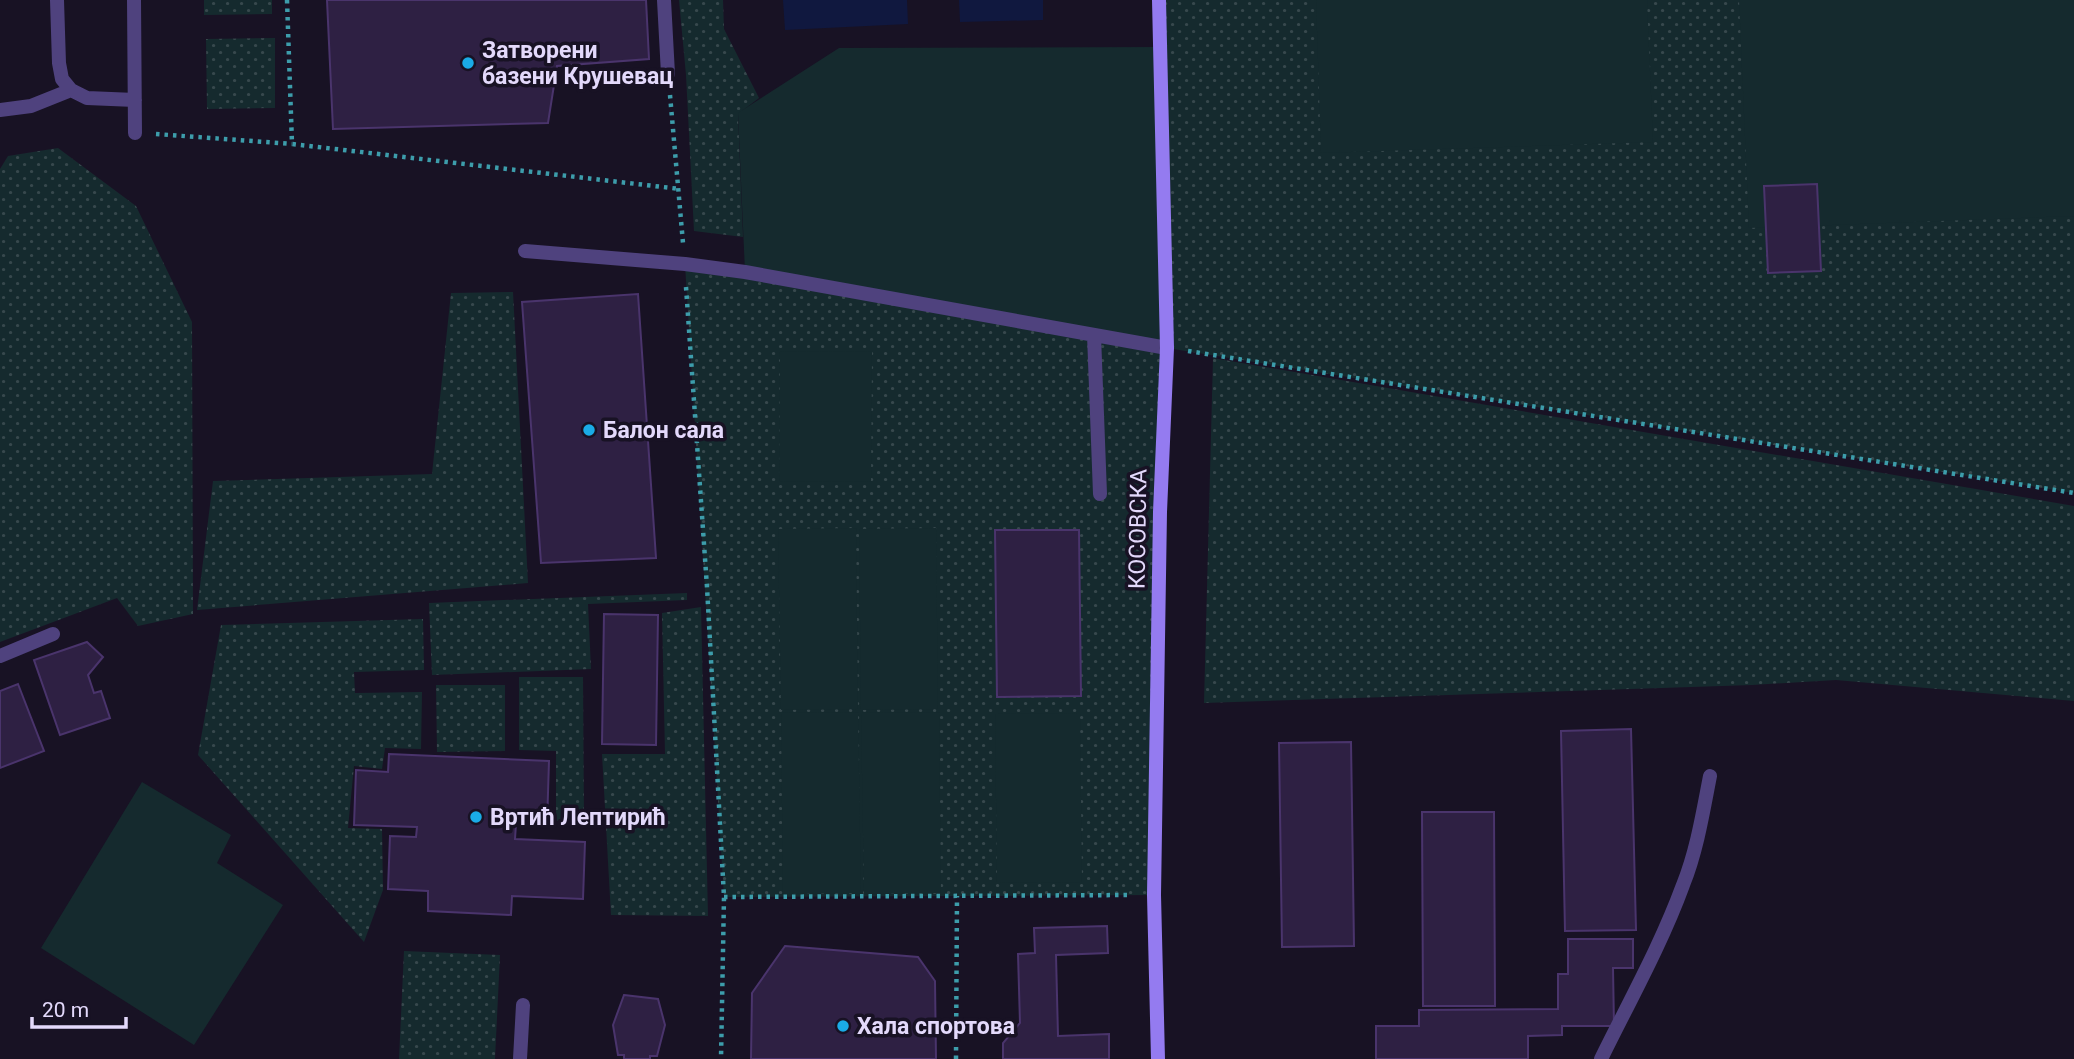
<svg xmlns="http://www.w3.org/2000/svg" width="2074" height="1059" font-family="Roboto,sans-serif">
<defs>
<pattern id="grass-dots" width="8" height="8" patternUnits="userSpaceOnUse" patternTransform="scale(1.75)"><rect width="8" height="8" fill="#152a2e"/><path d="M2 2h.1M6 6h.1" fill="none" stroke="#37484d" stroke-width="1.8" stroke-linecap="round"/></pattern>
</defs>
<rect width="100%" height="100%" fill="#181224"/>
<path fill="url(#grass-dots)" d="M204,0H272V14L204,15Z
M679,0H723L724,29L759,98L738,114L743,237L694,231L686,75Z
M1159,0H2074V493L1167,348L1154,895L724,897L685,264L1152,345Z
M275,38V108L207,109L206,39Z
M58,148L136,206L192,322L193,614L138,626L117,598L0,642V169L8,156Z
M513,292L528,583L197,610L213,481L432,474L451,293Z
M1213,358L2074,506V701L1836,680L1752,685L1204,703Z
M687,593V600L588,604L591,669L432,675L429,603Z
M701,607L708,916L611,915L602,754H665L662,613Z
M423,619L424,670L354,672L355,693L422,692L421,749L385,748L382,769L354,766L348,828L382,829L383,890L364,942L198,755L221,625Z
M583,677L584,821H556V751L519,750V677Z
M436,685H505V751L437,752Z
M404,951L500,955L495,1059H399Z"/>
<path fill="#152a2e" d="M1316,0H1647L1653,142L1321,153Z
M1739,0H2074V216L1749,228Z
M1160,47L1167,348L745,272L738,113L839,48Z
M780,351L872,352L871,482L779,481Z
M856,528L858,709L781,710L778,529Z
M936,528L938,709L861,710L859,529Z
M858,712L861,893L783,894L781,713Z
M939,712L941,893L864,894L861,713Z
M1080,713L1082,882L997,883L995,714Z
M142,782L231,835L217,863L283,905L194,1045L41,948Z"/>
<path fill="#10183f" d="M783,0H907L908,24L785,30Z
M959,0H1043V20L960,22Z"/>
<path fill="#2e2043" stroke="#4a346c" stroke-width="2" d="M327,0H646L649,59L557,66L548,123L333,129Z
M1817,184L1821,271L1768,273L1764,186Z
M638,294L656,558L541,563L522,302Z
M995,530H1079L1081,696L997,697Z
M604,614L658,615L656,745L602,744Z
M87,642L103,657L88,675L94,693L101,691L110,718L60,735L34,660Z
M18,684L44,751L0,768V691Z
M1631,729L1636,930L1565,931L1561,731Z
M1351,742L1354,946L1282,947L1279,743Z
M389,754L549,761L547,825L516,824L515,839L585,842L583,899L512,896L511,915L428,911V891L388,889L390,836L416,837L417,827L354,825L356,770L388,772Z
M1422,812H1494L1495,1006H1423Z
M1107,926L1108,953L1056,955L1058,1036L1109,1034V1059H1003V1043L1020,1023L1018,954L1035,953L1034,928Z
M1568,939H1633V968H1613L1614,1026H1562V1035L1528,1036V1059H1376V1026H1419V1010L1558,1009V974H1568Z
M785,946L918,957L935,981L936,1059H751L752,993Z
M624,995L658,999L665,1025L657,1056H650V1059H624V1055H618L613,1025Z"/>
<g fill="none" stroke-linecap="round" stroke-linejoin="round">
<path stroke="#3d9dab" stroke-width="4.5" stroke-dasharray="3.5 5" stroke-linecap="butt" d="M287,0L292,144L680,189
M670,95L683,243
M156,134L292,144
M686,287L707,587L724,897L721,1059
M1188,351L2074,493
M724,897L1132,895
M956,1059L957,896"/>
<path stroke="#4f427e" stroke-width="14" d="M57,0L59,63L62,79L71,90L87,98L135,100
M134,0L135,133
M0,110L31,106L71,90
M525,251L685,264L745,272L1167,348
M1094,335L1100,494
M520,1059L523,1005
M1601,1059C1629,1002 1661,945 1683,885C1697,850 1703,812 1710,776"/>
<path stroke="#4f427e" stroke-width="14" d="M664,0L668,74
M0,656L53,634"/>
<path stroke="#947bf0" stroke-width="14" d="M1158,1059L1154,895L1160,512L1167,348L1159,0"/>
</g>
<g fill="#1aabe6" stroke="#181224" stroke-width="2.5">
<circle cx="468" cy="63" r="7"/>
<circle cx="589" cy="430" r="7"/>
<circle cx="476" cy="817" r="7"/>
<circle cx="843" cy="1026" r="7"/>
</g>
<g text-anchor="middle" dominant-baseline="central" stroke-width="7" stroke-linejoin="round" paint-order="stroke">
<g font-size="23" font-weight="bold" fill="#e3d9fb" stroke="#181224" text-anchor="start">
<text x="482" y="50">Затворени<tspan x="482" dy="26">базени Крушевац</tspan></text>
<text x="603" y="430">Балон сала</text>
<text x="490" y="817">Вртић Лептирић</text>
<text x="857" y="1026">Хала спортова</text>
</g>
<g font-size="23" fill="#e3d9fb" stroke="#181224">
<text transform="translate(1138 529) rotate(-89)">КОСОВСКА</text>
</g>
</g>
<path d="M32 1017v10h94v-10" fill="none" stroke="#e3d9fb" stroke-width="3.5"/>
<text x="42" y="1017" font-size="21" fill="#e3d9fb" stroke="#181224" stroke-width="5" paint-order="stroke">20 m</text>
</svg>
